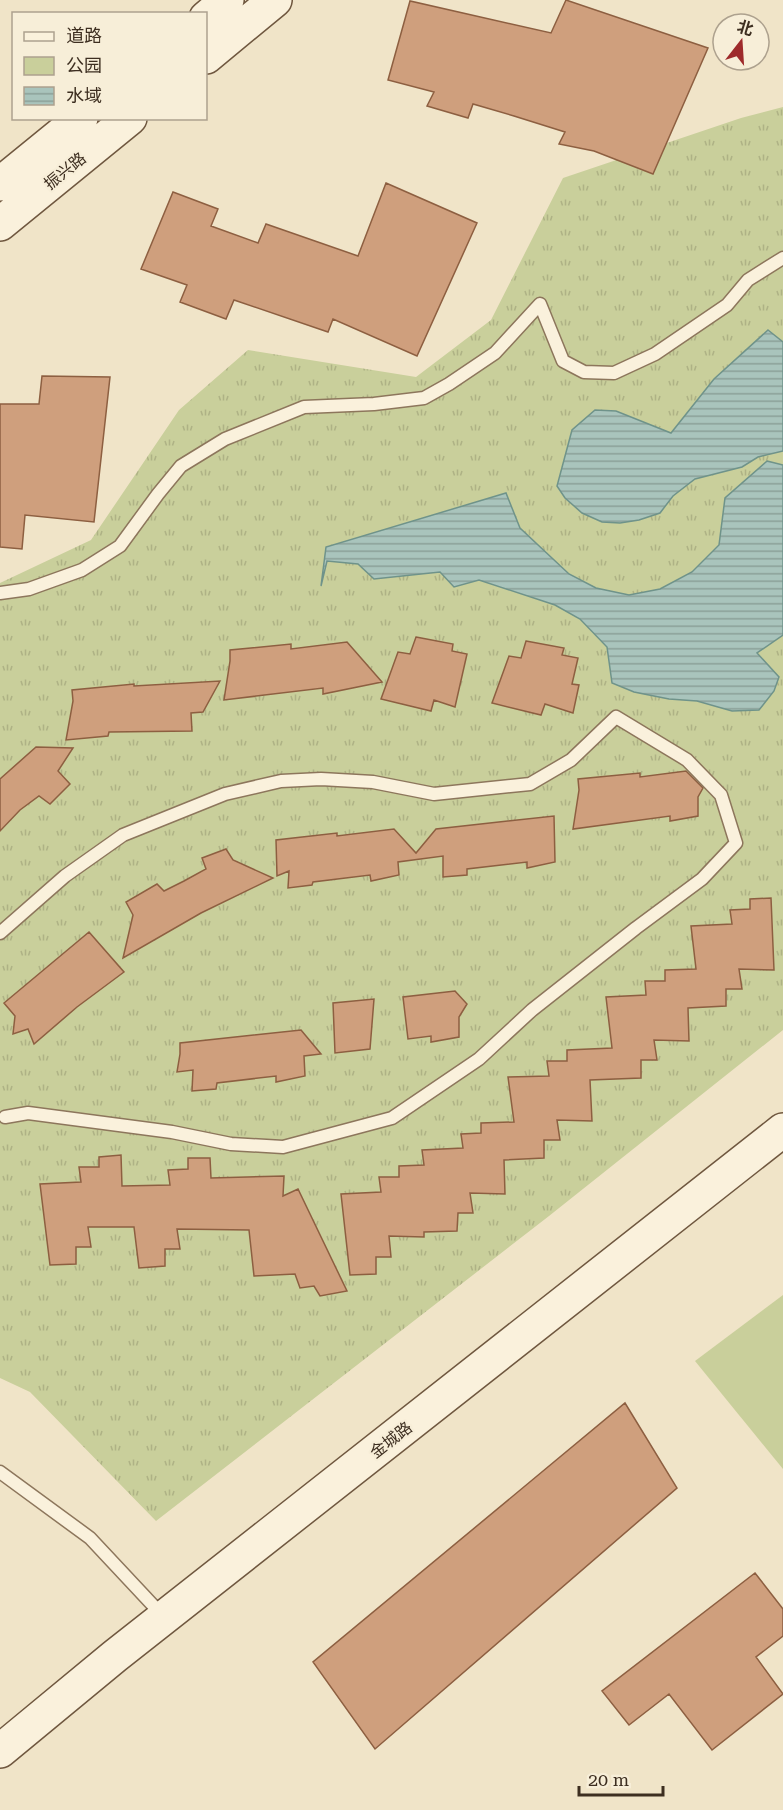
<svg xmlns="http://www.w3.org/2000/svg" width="783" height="1810" font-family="'Roboto Serif','Noto Sans SC',serif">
<defs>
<pattern id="grass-tufts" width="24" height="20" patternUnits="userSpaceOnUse" patternTransform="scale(1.5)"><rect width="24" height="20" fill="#c9cf9b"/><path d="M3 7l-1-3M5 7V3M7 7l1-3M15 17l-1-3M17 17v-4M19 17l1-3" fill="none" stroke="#aeb285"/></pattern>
<pattern id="water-rules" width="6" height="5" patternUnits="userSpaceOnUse" patternTransform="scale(1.5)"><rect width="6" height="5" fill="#a9c4bc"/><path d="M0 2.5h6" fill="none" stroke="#8ba098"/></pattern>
</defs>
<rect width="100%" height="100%" fill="#f0e4c8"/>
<path fill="url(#grass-tufts)" d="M783,107V1030L549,1216L156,1521L30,1392L0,1378V583L91,540L179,410L248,350L416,377L491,320L563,178L741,118Z"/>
<path fill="#c9cf9b" d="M783,1295V1469L695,1361Z"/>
<path fill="url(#water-rules)" stroke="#6f938a" stroke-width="1.5" d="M768,330L783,342V451L758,457L742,467L695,479L673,496L660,513L639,520L620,523L602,522L582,513L565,498L557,486L572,430L595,410L616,411L671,433L714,379Z
M767,461L783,465V635L757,653L779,677L774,691L759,710L732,711L697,701L669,699L634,692L612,683L607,647L580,619L555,605L479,580L454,587L440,572L374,579L358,564L327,561L321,586L326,547L506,493L520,528L569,574L596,588L629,595L660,589L692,572L719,545L725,498Z"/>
<path fill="#cf9f7d" stroke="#8d5f41" stroke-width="1.5" d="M566,0L708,48L653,174L594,151L559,144L565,132L514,116L473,104L468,118L427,106L434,92L388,80L410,1L551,33Z
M386,183L477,223L417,356L333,319L328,332L234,300L226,319L180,302L187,285L141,269L173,192L218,209L211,226L258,243L266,224L358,256Z
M42,376L110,377L94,522L25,515L22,549L0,547V404H39Z
M416,637L453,644L452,651L467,654L455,707L434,700L431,711L381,699L398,652L410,654Z
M526,641L564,648L562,655L578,658L572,684L579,685L573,713L545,704L541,715L492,703L509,656L521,658Z
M347,642L382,682L323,694V688L224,700L230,661V650L291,644V649Z
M220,681L203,712L191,713L192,731L109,732L108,736L66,740L73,701L72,690L134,684V686Z
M36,747L73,748L58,771L70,784L50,804L39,796L20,810L0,831V779Z
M686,771L703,788L698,797V816L670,821V816L573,829L579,790L578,779L640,773V777Z
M554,816L555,862L527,868V862L467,869V875L443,877V856L398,862L399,875L371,881L370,875L313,882L312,885L288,888L289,871L277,876L276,840L337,833V836L394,829L416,853L436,829Z
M226,849L233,860L273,878L201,913L123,958L133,915L126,902L157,884L164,891L184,881L206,869L202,858Z
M771,898L774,970L739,969L742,989H726V1006L688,1008L689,1041L654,1040L657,1060H641V1078L590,1080L592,1121L557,1120L560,1140H544V1158L504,1160L505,1194L470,1193L473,1213H458L457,1231L424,1232V1237L389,1236L391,1257H376V1274L350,1275L341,1194L381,1192L379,1177H399V1166L424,1165L422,1150L463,1148L461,1134L481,1133V1123L514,1122L508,1077L549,1076L547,1061H567V1050L612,1048L606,997L646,995L645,981H665V970L696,969L691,926L732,924L730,910L750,909V899Z
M89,932L124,972L77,1007L34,1044L28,1029L13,1034L15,1016L4,1003Z
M455,991L467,1004L459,1017V1037L431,1042V1036L408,1039L403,997Z
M374,999L370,1049L335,1053L333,1003Z
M301,1030L321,1054L304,1056L305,1076L276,1082V1076L217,1083L216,1089L192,1091L193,1070L177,1072L180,1054V1043Z
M121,1155L122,1186L170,1185L168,1170L188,1169V1158H210L211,1178L284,1176L283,1196L298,1189L347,1291L320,1296L314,1286L300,1288L295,1274L254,1276L249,1230L177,1229L180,1249H165V1266L139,1268L134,1227H88L91,1247H76V1264L50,1265L40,1184L81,1182L79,1167H99V1157Z
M625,1403L677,1488L375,1749L313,1662Z
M755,1573L783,1609V1636L756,1657L783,1694L712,1750L669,1694L629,1725L602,1691Z"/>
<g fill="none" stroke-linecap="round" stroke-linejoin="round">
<g stroke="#8d765c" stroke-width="15">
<path id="lane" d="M0,593L29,589L82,570L120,546L158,494L181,466L225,439L304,407L374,404L424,398L449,384L495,353L540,304L563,361L584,372L614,373L655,354L727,305L748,280L783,258
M0,933L65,876L123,835L225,794L281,781L321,779L373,782L434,794L530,784L571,760L616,717L687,760L721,795L736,843L702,879L636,928L532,1010L479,1059L392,1118L283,1147L231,1144L172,1132L28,1113L5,1117
M0,1472L90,1538L163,1616"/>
</g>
<g stroke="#6f573f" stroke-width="36">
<path id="secondary" d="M206,18L227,0
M206,57L275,0
M0,184L81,118
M0,224L130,118
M0,1751L115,1656L783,1130"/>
</g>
<use href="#lane" stroke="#faf1dc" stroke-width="12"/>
<use href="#secondary" stroke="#faf1dc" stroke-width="33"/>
</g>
<g text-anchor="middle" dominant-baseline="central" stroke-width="4.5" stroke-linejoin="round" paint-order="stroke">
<g font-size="16" fill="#3d2e20" stroke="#f7eed8">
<text transform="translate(65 171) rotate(-39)">振兴路</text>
<text transform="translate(391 1440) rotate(-38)">金城路</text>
</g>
</g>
<rect x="12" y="12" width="195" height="108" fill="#f7eed8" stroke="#ada18e" stroke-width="1.5"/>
<rect x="24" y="32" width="30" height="9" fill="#faf1dc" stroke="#ada18e" stroke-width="1.5"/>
<text x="66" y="42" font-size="18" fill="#3d2e20">道路</text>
<rect x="24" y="57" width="30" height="18" fill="#c9cf9b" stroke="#ada18e" stroke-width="1.5"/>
<text x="66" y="72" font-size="18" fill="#3d2e20">公园</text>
<rect x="24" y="87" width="30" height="18" fill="url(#water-rules)" stroke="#ada18e" stroke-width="1.5"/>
<text x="66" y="102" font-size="18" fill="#3d2e20">水域</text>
<g transform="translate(741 42) rotate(17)"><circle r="28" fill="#f7eed8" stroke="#ada18e" stroke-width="1.5"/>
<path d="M0-4.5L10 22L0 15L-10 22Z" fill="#9e2a2b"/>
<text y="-9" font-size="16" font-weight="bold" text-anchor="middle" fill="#3d2e20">北</text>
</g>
<path d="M579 1786v9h84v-9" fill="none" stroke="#3d2e20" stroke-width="3"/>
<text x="588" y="1786" font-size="18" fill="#3d2e20" stroke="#f7eed8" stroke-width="4.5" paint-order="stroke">20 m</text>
</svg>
